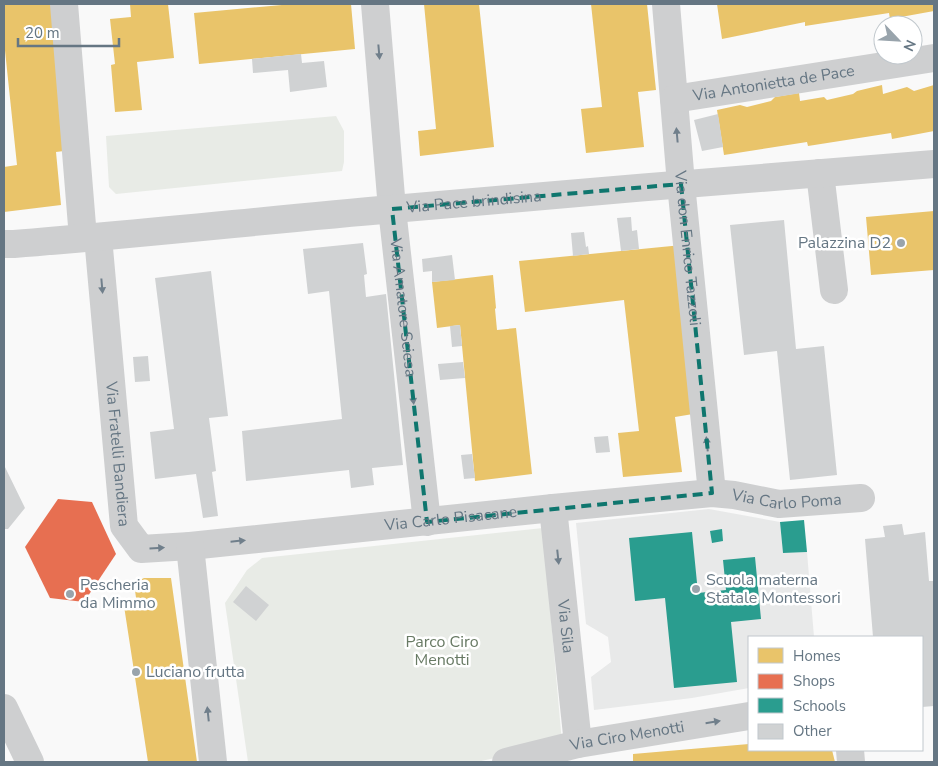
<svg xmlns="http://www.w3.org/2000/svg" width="938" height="766" font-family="'Nunito Sans',sans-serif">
<rect width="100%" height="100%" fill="#f9f9f9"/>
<path fill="#e8e9e9" d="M709,509L780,522L783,553L807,552L814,637H749V688L692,698L594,710L591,677L611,662L608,637L586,624L576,523Z"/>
<path fill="#e8ebe6" d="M336,116L344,131V162L342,171L116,194L109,187L106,136Z
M543,528L562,743L477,762H248L225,603L247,570L262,558Z"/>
<path fill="#e9c46a" d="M4,4H57L72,150L56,152L61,205L4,212V167L17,165L4,41Z
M130,4H168L174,58L137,62L142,110L115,112L111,65L115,64L110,19L131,17Z
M293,4H351L355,49L199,64L194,13Z
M424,4H479L494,147L420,156L418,131L436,129Z
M591,4H647L656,90L638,92L644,147L586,153L581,109L602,107Z
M717,4H934V11L890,19L889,13L805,26V22L722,39Z
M882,85L883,94L907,87L914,91L934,85V131L892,139L891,133L808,146L807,142L724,155L717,110L740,105L747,107L771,101L775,97L799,93L800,101L824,97L827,100L853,94L857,91Z
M934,211V270L871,275L866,217Z
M682,245L693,414L675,417L682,472L623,477L618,433L639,431L624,300L525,312L519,261Z
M493,275L496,308L495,309L497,330L516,328L532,474L475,481L460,325L437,328L432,282Z
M144,578H171L197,762H148L124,606L137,605L134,583Z
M749,744V750H832L835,762H633V754Z"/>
<path fill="#e76f51" d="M58,499L92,502L116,554L84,602L50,598L25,547Z"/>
<path fill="#2a9d8f" d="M804,520L807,552L783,553L780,522Z
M722,529L723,541L712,543L710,531Z
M692,532L698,593L726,590L723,560L755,557L761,619L731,622L737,682L674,688L665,598L635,601L629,538Z"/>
<path fill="#d0d2d3" d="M301,54L302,63L324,61L327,87L290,92L288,70L253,73L252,59Z
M718,114L723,147L702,151L694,120Z
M631,217L632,231L637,230L639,249L621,251L617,218Z
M784,220L796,349L824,346L837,475L790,480L777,351L744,355L730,225Z
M584,232L586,247L588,246L589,254L573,256L571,233Z
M363,243L367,274L364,275L366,297L386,294L403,465L372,468L374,485L351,488L349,470L246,481L242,431L342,419L329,291L308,294L303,249Z
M452,255L455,280L432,282V271L423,272L422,259Z
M211,271L228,416L209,418L216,471L212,472L218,516L203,518L196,474L155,479L150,432L174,429L155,278Z
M460,325L462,346L452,347L450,326Z
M148,356L150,381L135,382L133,357Z
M463,362L465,378L440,380L438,364Z
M608,436L610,452L596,453L594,437Z
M472,454L475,478L464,479L461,455Z
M4,465L25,508L8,529H4Z
M902,524L904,535L925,532L929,581H934V706L922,707V637H873L865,539L885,537L883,526Z
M246,586L269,605L256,621L233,602Z"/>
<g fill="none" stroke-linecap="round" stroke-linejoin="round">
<g stroke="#cecfd0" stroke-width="28">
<path d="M64,4L83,238"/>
<path id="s1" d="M375,4L392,209L427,522"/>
<path id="s2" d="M666,4L681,184L712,493"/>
<path id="s3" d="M674,99L934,58"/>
<path d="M820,173L834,290"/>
<path id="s4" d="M98,237L124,526L141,549L190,546L553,508L712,493L734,495L779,504L861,498"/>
<path id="s5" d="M4,244H14C141,234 267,220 393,209C573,193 754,178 934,164"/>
<path id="s6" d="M553,508L578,744"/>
<path d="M190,546L213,762"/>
<path d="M4,708L30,762"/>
<path d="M850,750L851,762"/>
<path id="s7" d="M506,762L578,744L749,716"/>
</g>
</g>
<defs><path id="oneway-solid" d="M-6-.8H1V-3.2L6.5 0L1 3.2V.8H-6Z" transform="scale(1.25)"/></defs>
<g fill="#707f8b">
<use href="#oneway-solid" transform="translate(379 52) rotate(85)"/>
<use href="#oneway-solid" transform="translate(677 135) rotate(-95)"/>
<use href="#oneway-solid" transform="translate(102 286) rotate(85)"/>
<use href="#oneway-solid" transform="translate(413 397) rotate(84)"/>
<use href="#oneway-solid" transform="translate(707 444) rotate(-96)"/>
<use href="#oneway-solid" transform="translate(238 541) rotate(-6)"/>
<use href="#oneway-solid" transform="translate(157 548) rotate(-3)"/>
<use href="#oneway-solid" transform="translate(558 557) rotate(84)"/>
<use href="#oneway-solid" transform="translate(208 714) rotate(-96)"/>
<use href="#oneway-solid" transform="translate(713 722) rotate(-9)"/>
</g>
<path fill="none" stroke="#0f766e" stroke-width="4" stroke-dasharray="10 6" stroke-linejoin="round" d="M681,184L712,493L427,522L392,209Z"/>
<g fill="#99a4ac" stroke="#fff" stroke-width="2">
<circle cx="901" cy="243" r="5"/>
<circle cx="696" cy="589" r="5"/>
<circle cx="70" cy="594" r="5"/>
<circle cx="136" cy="672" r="5"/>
</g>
<g text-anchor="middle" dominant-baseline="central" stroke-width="5" stroke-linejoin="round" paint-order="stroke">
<g font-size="16" fill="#657683" stroke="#fff">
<text stroke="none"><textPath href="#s3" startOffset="101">Via Antonietta de Pace</textPath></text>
<text stroke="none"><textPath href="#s5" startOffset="472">Via Pace brindisina</textPath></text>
<text stroke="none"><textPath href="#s2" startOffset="245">Via don Enrico Tazzoli</textPath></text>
<text stroke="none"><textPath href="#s1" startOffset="305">Via Amatore Sciesa</textPath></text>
<text stroke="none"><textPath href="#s4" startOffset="218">Via Fratelli Bandiera</textPath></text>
<text stroke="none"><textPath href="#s4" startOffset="968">Via Carlo Poma</textPath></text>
<text stroke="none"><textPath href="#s4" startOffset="630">Via Carlo Pisacane</textPath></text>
<text stroke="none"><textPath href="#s6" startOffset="119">Via Sila</textPath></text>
<text stroke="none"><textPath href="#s7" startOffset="124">Via Ciro Menotti</textPath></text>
</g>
<g font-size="16" fill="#657683" stroke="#fff" text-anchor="start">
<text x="891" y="243" text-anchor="end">Palazzina D2</text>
<text x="706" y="580">Scuola materna<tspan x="706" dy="18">Statale Montessori</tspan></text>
<text x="80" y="585">Pescheria<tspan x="80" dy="18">da Mimmo</tspan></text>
<text x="146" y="672">Luciano frutta</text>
</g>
<g font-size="16" fill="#687a64" stroke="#fff">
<text x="442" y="642">Parco Ciro<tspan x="442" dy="18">Menotti</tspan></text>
</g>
</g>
<rect width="938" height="766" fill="none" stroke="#657683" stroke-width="10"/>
<rect x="748" y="636" width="175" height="115" fill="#ffffff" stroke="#c1c8cd"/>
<rect x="758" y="648" width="25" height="15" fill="#e9c46a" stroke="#c1c8cd"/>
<text x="793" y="661" font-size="15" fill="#657683">Homes</text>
<rect x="758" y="674" width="25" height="15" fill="#e76f51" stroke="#c1c8cd"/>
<text x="793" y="686" font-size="15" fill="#657683">Shops</text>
<rect x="758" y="698" width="25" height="15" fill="#2a9d8f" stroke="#c1c8cd"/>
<text x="793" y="711" font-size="15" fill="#657683">Schools</text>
<rect x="758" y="724" width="25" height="15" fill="#d0d2d3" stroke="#c1c8cd"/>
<text x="793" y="736" font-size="15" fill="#657683">Other</text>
<g transform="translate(898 40) rotate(115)"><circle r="24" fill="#ffffff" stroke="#c1c8cd"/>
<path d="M0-4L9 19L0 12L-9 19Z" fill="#99a4ac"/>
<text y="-8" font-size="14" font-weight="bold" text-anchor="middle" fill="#657683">N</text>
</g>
<path d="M18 38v8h101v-8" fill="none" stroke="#657683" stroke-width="2.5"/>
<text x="25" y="38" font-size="15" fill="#657683" stroke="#ffffff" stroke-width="4" paint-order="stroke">20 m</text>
</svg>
